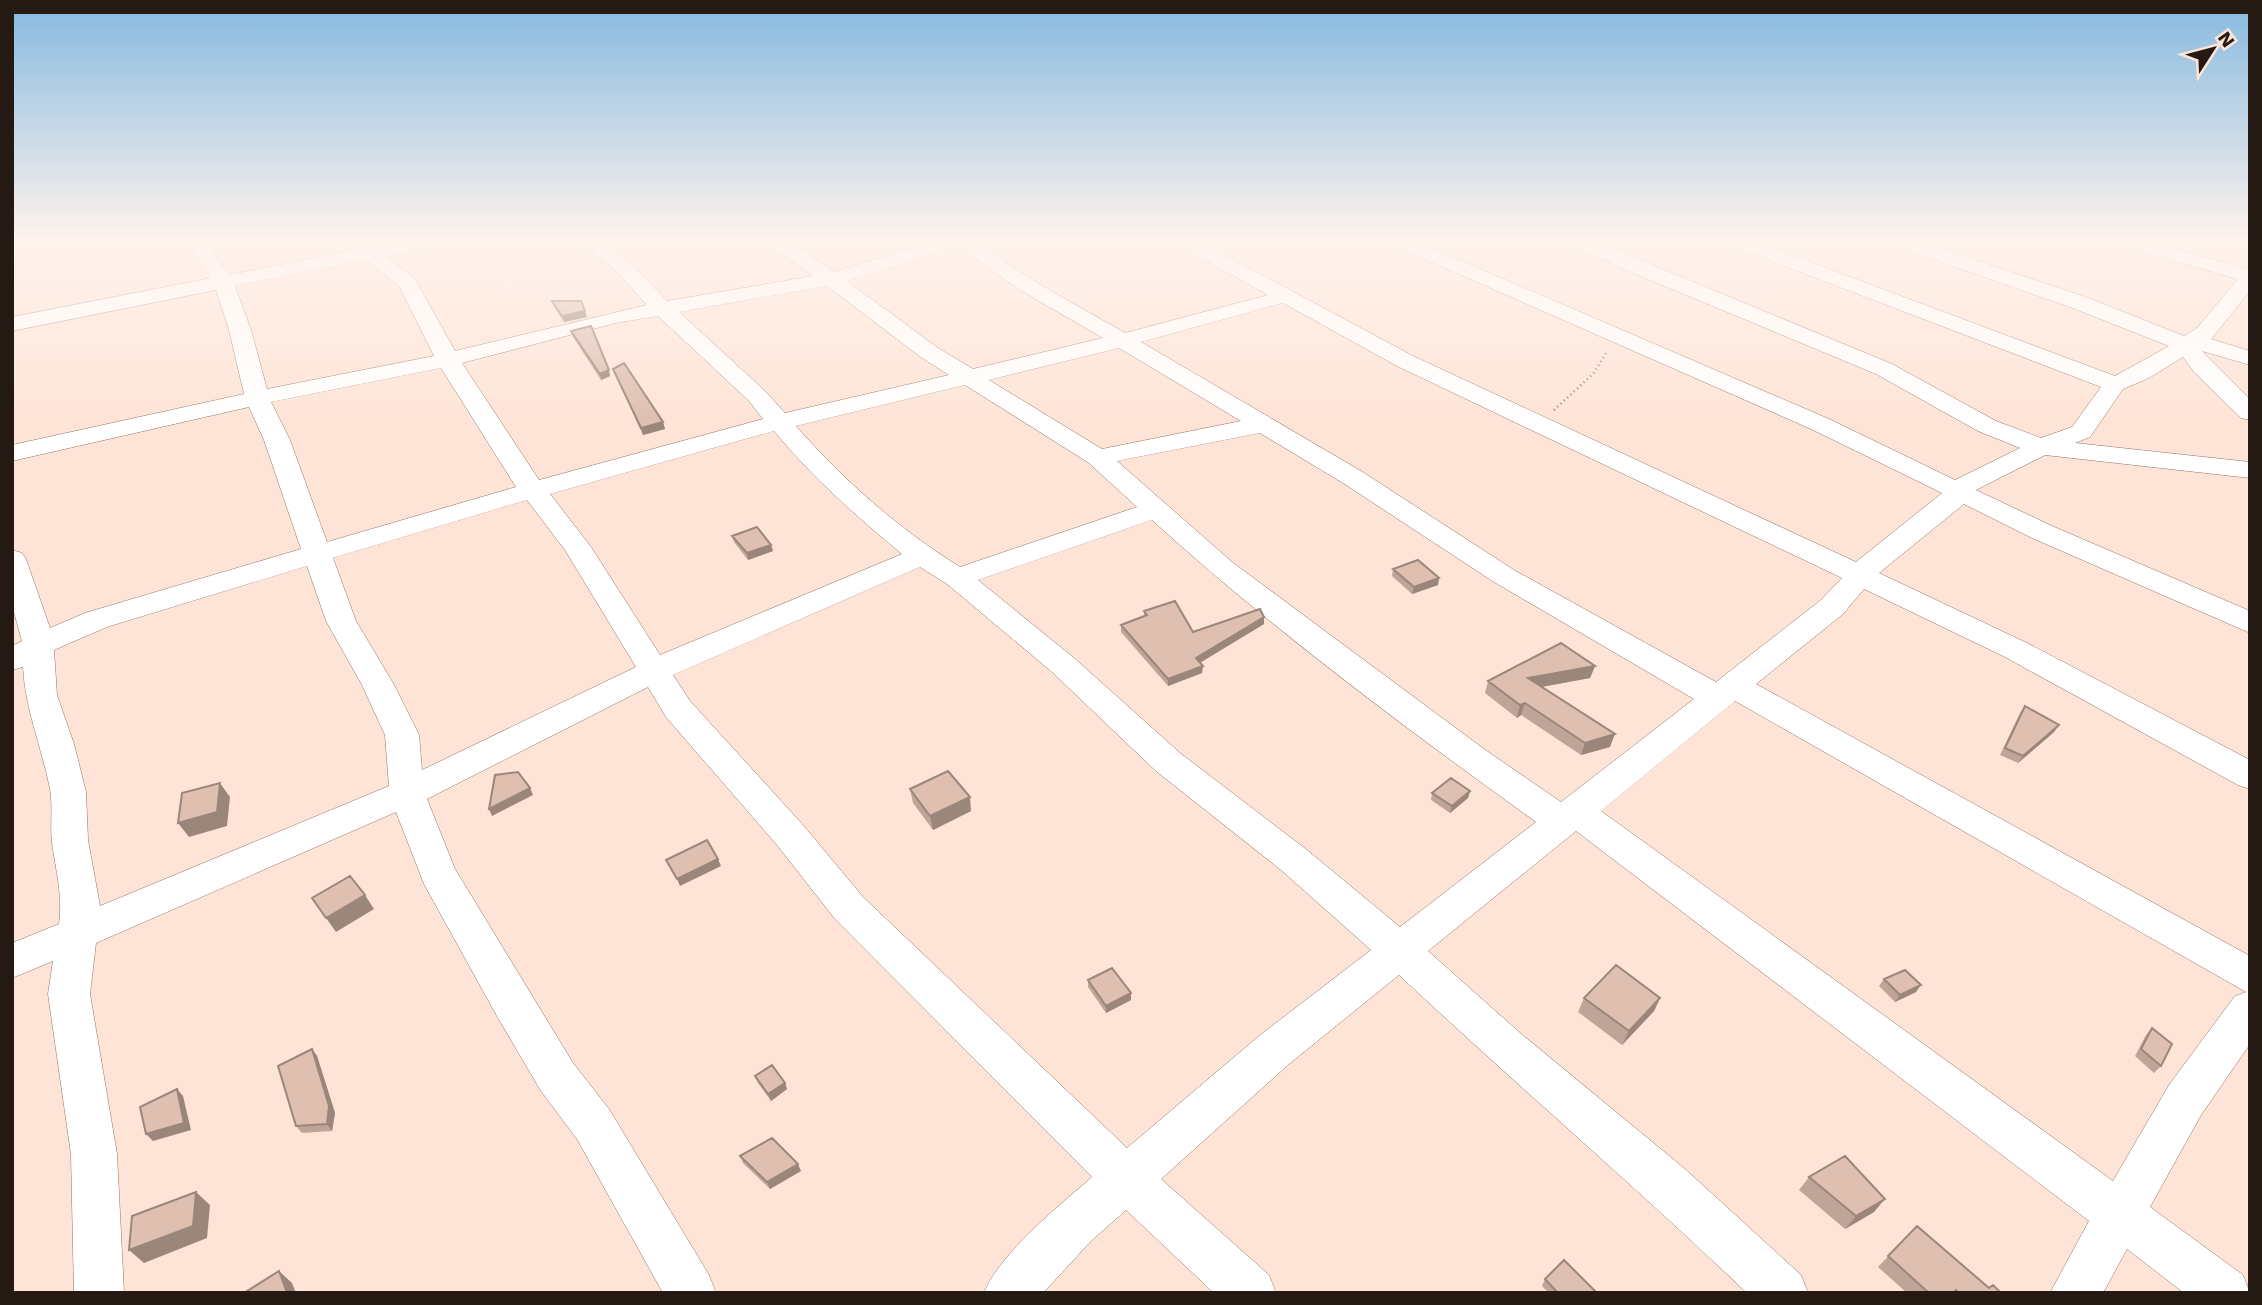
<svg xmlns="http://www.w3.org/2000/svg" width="2262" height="1305" font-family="'Work Sans',sans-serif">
<rect width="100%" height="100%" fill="#fee4d7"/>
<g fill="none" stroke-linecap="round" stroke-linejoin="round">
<g stroke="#917466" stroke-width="1">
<path id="minor" d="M185,238H203L229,275L356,250L348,238H367L374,246L419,238H455L453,242L386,256L415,279L455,351L647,305L619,274L578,238H598L633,266L667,301L813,276L765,242L763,238H784L834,272L945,238H976C1018,277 1075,303 1125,333L1268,295L1172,242L1169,238H1193L1413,356L1856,562L1942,493L1811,429L1386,242L1383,238H1408L1829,419L1955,480L2020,448L1978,431L1876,374L1638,275L1565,242L1562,238H1587L1892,364L1996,421L2041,438L2072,427L2101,387L1722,242L1719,238H1746L2115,376L2169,346L2070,307L1884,242L1881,238H1909L2086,297L2184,336L2197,328L2238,279L2108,242L2106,238H2135L2250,270V291L2211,339L2250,351V365L2202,351L2250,399V420L2241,418L2194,372L2183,357L2149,378L2123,389L2090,437L2075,443L2250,462V478L2045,455L1976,490L2052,526L2250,611V633L2032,538L1964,504L1879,573L2027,643L2250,760V789L2238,785L2005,657L1864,589L1843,614L1756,684L2250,956V1044L2201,1115L2150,1207L2243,1275L2250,1293H2184L2127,1249L2103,1293H2050L2089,1221L1576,831L1428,951L1519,1032L1685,1169L1801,1275L1808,1293H1747C1633,1184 1513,1082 1399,975L1289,1064L1161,1179L1269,1275L1276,1293H1214L1126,1210L1091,1241L1043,1293H984C1000,1253 1059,1206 1092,1177L835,919L777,845L666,717L648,687L427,799L455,869L573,1063L609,1109L709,1275L716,1293H663L577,1139L541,1091L498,1018L424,884L396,812L96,943L90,994L117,1154L124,1293H74L71,1154L48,994L53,961L12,978V943L59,924C63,896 56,871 52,843C50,825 53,807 50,789C42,748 25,709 23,667L12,670V646L22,641L12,605V550L22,553L26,559L50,628L85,613L301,549L264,440L249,407L12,461V445L244,394L229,330L216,290L12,331V317L211,278ZM961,245C1002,284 1056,310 1103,338L973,369L938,348L847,281ZM366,260L399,286L434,356L267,389L251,330L235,286ZM827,286L922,358L949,375L785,413L765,391L679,312ZM1283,303L1397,366L1842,578L1821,600L1716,682L1514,570L1361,471L1141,342ZM658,316L749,401L763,419L539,480L462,363L616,323ZM1119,348L1241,421L1102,449L989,380ZM441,368L516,487L327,542L290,440L271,402ZM965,385L1089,463L1137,507L960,567C899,529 843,480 796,426ZM774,431C812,477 856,516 902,554L660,655L591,547L550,494ZM1260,433L1343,483L1494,582L1694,699L1561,802L1484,749L1232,562L1117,461ZM527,500L565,550L636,667L422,770L419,735L393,683L356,621L333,558ZM1152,520C1272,629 1404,727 1536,822L1400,927L1307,850L1180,753L1074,658L978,580ZM307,566L326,621L361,683L385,735L389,786L100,906L88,840L86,792L74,744L57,695L54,650L107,627ZM920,567L947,584L1052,672L1156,771L1281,870L1371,950L1259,1036L1127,1148L863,897L803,825L690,701L673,675ZM1735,701L2246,992L2235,996L2169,1085L2113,1181L1601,811Z"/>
</g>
<path stroke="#8d7b71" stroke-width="2.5" stroke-dasharray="1 3.5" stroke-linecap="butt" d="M1554,410L1593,374L1607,352"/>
<use href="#minor" fill="#fff" fill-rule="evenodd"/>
</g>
<path fill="#bfa497" d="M552,301L587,317L564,322L554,307Z
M571,331L610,376L601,380L573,337Z
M613,369L663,422L665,429L643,435Z
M732,536L771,545L773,551L748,560L734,542Z
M1393,569L1439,578L1438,585L1412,594L1392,576Z
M1144,611L1193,632L1264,617V624L1200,663L1202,673L1168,686L1121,632V625L1144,616Z
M1595,666L1590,678L1542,687L1610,747L1581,755L1521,715L1517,718L1485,693L1488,681Z
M2025,706L2054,732L2018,763L2000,755L2020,713Z
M910,789L971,811L933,830L913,803Z
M1470,791L1468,798L1450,813L1431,800L1432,793Z
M1884,979L1916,992L1895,1002L1879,986Z
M1088,980L1131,1000L1106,1013L1088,987Z
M1584,998H1660L1654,1011L1622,1045L1578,1012Z
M2152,1028L2161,1066L2154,1073L2135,1056L2146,1035Z
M312,1049L317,1056L335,1113L332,1131L302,1133L296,1126Z
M755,1076L785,1083L787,1089L771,1101L758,1083Z
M740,1156L801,1171L770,1189L743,1163Z
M1809,1177L1874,1212L1845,1229L1799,1190Z
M1917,1226L1989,1288L2001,1293H1907L1878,1267Z
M1545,1279L1597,1293H1549L1542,1286Z"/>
<path fill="#9b867b" d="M585,311L587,317L564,322L562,316Z
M609,370L610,376L601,380L600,374Z
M663,422L665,429L643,435L641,428Z
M771,545L773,551L748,560L747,553Z
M1439,578L1438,585L1412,594L1414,587Z
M1264,617V624L1196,665V658Z
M1203,666L1202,673L1168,686V679Z
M1595,666L1590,678L1524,690L1528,678Z
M1525,703L1521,715L1517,718L1520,705Z
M2059,725L2054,732L2018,763L2023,756Z
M1615,734L1610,747L1581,755L1585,743Z
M220,783L230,797L227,826L189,837L178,823Z
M530,788L533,795L492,816L489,809Z
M1470,791L1468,798L1450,813L1452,806Z
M970,797L971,811L933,830L930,816Z
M718,859L721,866L680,886L677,879Z
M365,895L374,909L336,932L326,918Z
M1921,985L1916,992L1895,1002L1900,995Z
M1131,993V1000L1106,1013V1006Z
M1660,998L1654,1011L1622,1045L1629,1031Z
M312,1049L317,1056L335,1113L332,1131L327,1124Z
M785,1083L787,1089L771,1101L768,1094Z
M177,1089L183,1096L191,1130L153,1141L146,1134Z
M798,1164L801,1171L770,1189L767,1182Z
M196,1192L210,1205L207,1238L144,1263L129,1250Z
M1885,1199L1874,1212L1845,1229L1856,1216Z
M279,1271L292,1283L296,1293H287Z"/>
<path fill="#debfb0" stroke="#9b867b" stroke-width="2" d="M552,301H581L585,311L562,316Z
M591,326L609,370L600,374L571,331Z
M624,363L663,422L641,428L613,369Z
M757,527L771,545L747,553L732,536Z
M1418,560L1439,578L1414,587L1393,569Z
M1175,601L1193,632L1260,609L1264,617L1196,658L1203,666L1168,679L1121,625L1147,615L1144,611Z
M1561,643L1595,666L1528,678L1615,734L1585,743L1525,703L1520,705L1488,681Z
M2025,706L2059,725L2023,756L2005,748Z
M948,771L970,797L930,816L910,789Z
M518,772L530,788L489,809L495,775Z
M1451,778L1470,791L1452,806L1432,793Z
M220,783L217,812L178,823L182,793Z
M707,840L718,859L677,879L666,860Z
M350,876L365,895L326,918L312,898Z
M1616,965L1660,998L1629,1031L1584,998Z
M1112,968L1131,993L1106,1006L1088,980Z
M1905,970L1921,985L1900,995L1884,979Z
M2152,1028L2172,1044L2161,1066L2141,1049Z
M312,1049L329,1106L327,1124L296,1126L278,1066Z
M772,1065L785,1083L768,1094L755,1076Z
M177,1089L184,1123L146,1134L140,1107Z
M772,1138L798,1164L767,1182L740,1156Z
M1845,1156L1885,1199L1856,1216L1809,1177Z
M196,1192L193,1226L129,1250L132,1216Z
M1917,1226L1989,1288L1993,1285L2001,1293H1959L1956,1290L1953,1293H1929L1888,1256Z
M1564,1260L1597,1293H1558L1545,1279Z
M279,1271L287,1293H244Z"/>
<linearGradient id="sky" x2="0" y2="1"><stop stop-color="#85b9e0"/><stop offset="0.57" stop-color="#fff3ed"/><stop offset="1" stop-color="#fff3ed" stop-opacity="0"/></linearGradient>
<rect width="2262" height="420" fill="url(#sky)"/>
<rect width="2262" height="1305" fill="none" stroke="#241913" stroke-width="28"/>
<g transform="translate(2213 49) rotate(54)" stroke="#fee4d7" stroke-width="5" paint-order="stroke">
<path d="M0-5L12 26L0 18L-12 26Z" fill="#241913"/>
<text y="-10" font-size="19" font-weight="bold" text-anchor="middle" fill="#241913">N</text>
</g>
</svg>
